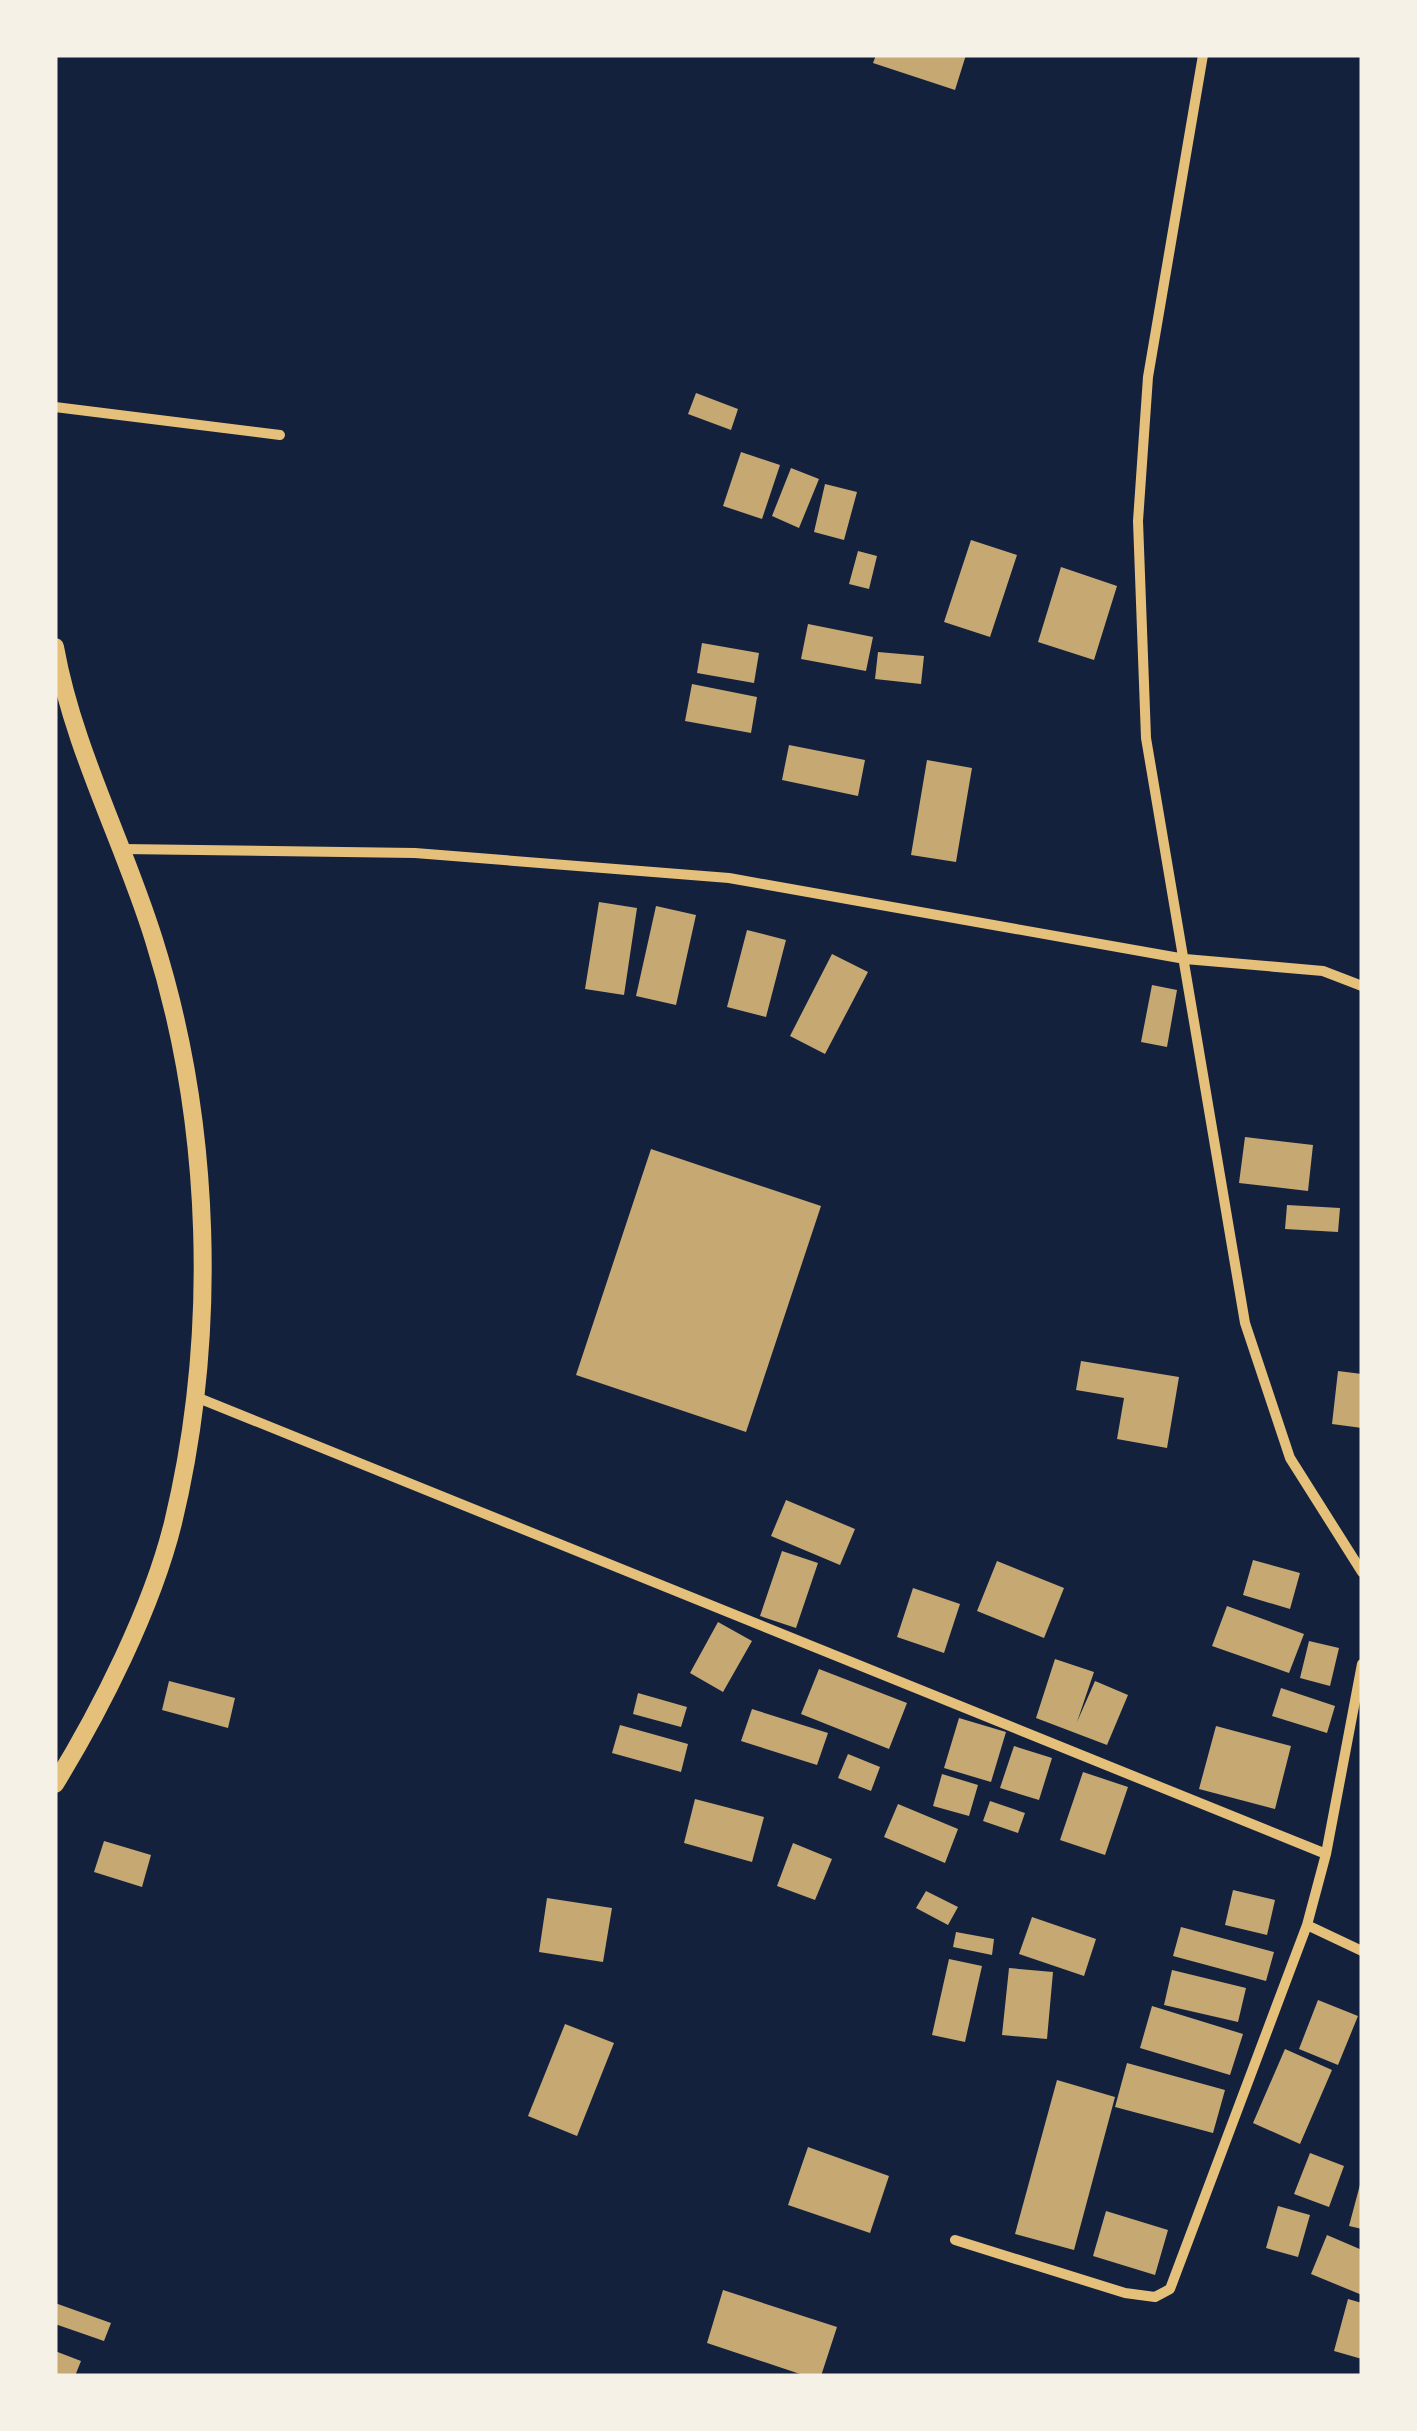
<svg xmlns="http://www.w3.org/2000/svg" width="1417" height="2431" font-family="'Roboto Condensed',sans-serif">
<rect width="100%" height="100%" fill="#14213d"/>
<path fill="#c6a872" d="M876,55H966L955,90L873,63Z
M696,393L738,409L731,430L688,414Z
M741,452L780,465L762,519L723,506Z
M791,468L819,479L799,528L772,516Z
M825,484L857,492L844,540L814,532Z
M971,540L1017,555L990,637L944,622Z
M858,551L877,556L869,589L849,584Z
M1061,567L1117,586L1094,660L1038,642Z
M808,624L873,637L866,671L801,659Z
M702,643L759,653L754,683L697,673Z
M878,652L924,656L921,684L875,679Z
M692,684L757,697L751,733L685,721Z
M789,745L865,760L858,796L782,780Z
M927,760L972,768L956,862L911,855Z
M599,902L637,908L624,995L585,989Z
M656,906L696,915L676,1005L636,996Z
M747,930L786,940L766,1017L727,1007Z
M832,954L868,972L825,1054L790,1036Z
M1152,985L1177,990L1167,1047L1141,1042Z
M1245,1137L1313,1145L1308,1191L1239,1183Z
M651,1149L821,1206L746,1432L576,1375Z
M1287,1205L1340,1208L1338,1232L1285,1229Z
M1081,1361L1179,1377L1167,1448L1117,1439L1124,1398L1076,1390Z
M1338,1371L1362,1374V1428L1332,1424Z
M786,1500L855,1529L840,1565L771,1536Z
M782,1551L818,1563L796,1628L760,1616Z
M1253,1560L1300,1573L1290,1609L1243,1595Z
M997,1561L1064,1588L1044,1638L977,1611Z
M913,1588L960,1604L944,1653L897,1637Z
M1227,1606L1304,1634L1289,1673L1212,1646Z
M718,1622L752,1641L723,1692L690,1673Z
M1309,1641L1339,1648L1330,1686L1300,1678Z
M1055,1659L1094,1672L1077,1722L1095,1681L1128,1695L1107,1745L1036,1718Z
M819,1669L907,1703L889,1749L801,1714Z
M169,1681L235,1698L228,1728L162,1710Z
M1281,1688L1335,1706L1327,1733L1272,1716Z
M638,1693L687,1707L681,1727L633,1714Z
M752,1709L828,1733L817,1765L741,1741Z
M959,1718L1006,1732L991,1782L944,1768Z
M620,1725L688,1744L681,1772L612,1753Z
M1216,1726L1291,1746L1275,1809L1199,1789Z
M1014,1746L1052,1758L1039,1800L1000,1788Z
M848,1754L880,1767L871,1791L838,1778Z
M1083,1772L1128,1787L1105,1855L1060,1840Z
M942,1774L978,1785L969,1816L933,1806Z
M695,1799L764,1817L752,1862L684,1843Z
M990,1801L1025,1813L1018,1833L983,1821Z
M898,1804L958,1829L945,1863L884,1837Z
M104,1841L151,1855L142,1887L94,1872Z
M793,1843L832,1859L815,1900L777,1886Z
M1233,1890L1275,1900L1267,1935L1225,1925Z
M926,1891L958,1907L948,1925L916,1908Z
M547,1898L612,1908L603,1962L539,1952Z
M1032,1917L1096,1939L1084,1976L1019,1954Z
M1181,1927L1274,1952L1266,1981L1173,1956Z
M956,1932L994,1939L992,1955L953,1947Z
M949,1959L982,1966L965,2042L932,2035Z
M1009,1968L1053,1972L1047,2039L1002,2035Z
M1172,1970L1246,1988L1238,2022L1164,2005Z
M1318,2000L1358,2016L1338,2065L1299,2049Z
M1152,2006L1243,2034L1230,2075L1140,2048Z
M565,2024L614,2043L577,2136L528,2116Z
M1285,2049L1332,2070L1300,2144L1253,2123Z
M1127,2063L1225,2090L1213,2133L1115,2107Z
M1057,2080L1115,2097L1074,2250L1015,2234Z
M808,2147L889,2176L870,2233L788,2205Z
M1310,2153L1344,2166L1329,2207L1294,2194Z
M1361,2181L1362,2182V2229L1349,2226Z
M1278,2206L1310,2215L1298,2257L1266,2248Z
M1106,2211L1168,2230L1155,2275L1093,2256Z
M1327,2235L1362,2250V2295L1311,2274Z
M723,2290L837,2327L821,2376H806L707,2343Z
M1348,2299L1362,2303V2359L1334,2351Z
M55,2303L111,2323L104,2341L55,2324Z
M55,2351L81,2361L75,2376H55Z"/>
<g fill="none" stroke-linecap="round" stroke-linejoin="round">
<path stroke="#e5c07b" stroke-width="10" d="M1203,55L1148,377L1138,521L1146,738L1245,1323L1290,1458L1362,1572
M55,407L280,435
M122,849L415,853L729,878L1185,959L1323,971L1362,986
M196,1397L1326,1854
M1362,1664L1326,1854L1307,1925L1362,1951
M955,2240L1125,2293L1155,2297L1170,2289L1307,1925"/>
<path stroke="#e5c07b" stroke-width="18" d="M55,647C73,748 124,843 154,940C212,1124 218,1336 173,1523C152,1608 101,1709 55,1784"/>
</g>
<rect width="1417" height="2431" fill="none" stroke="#f6f1e7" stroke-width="115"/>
</svg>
